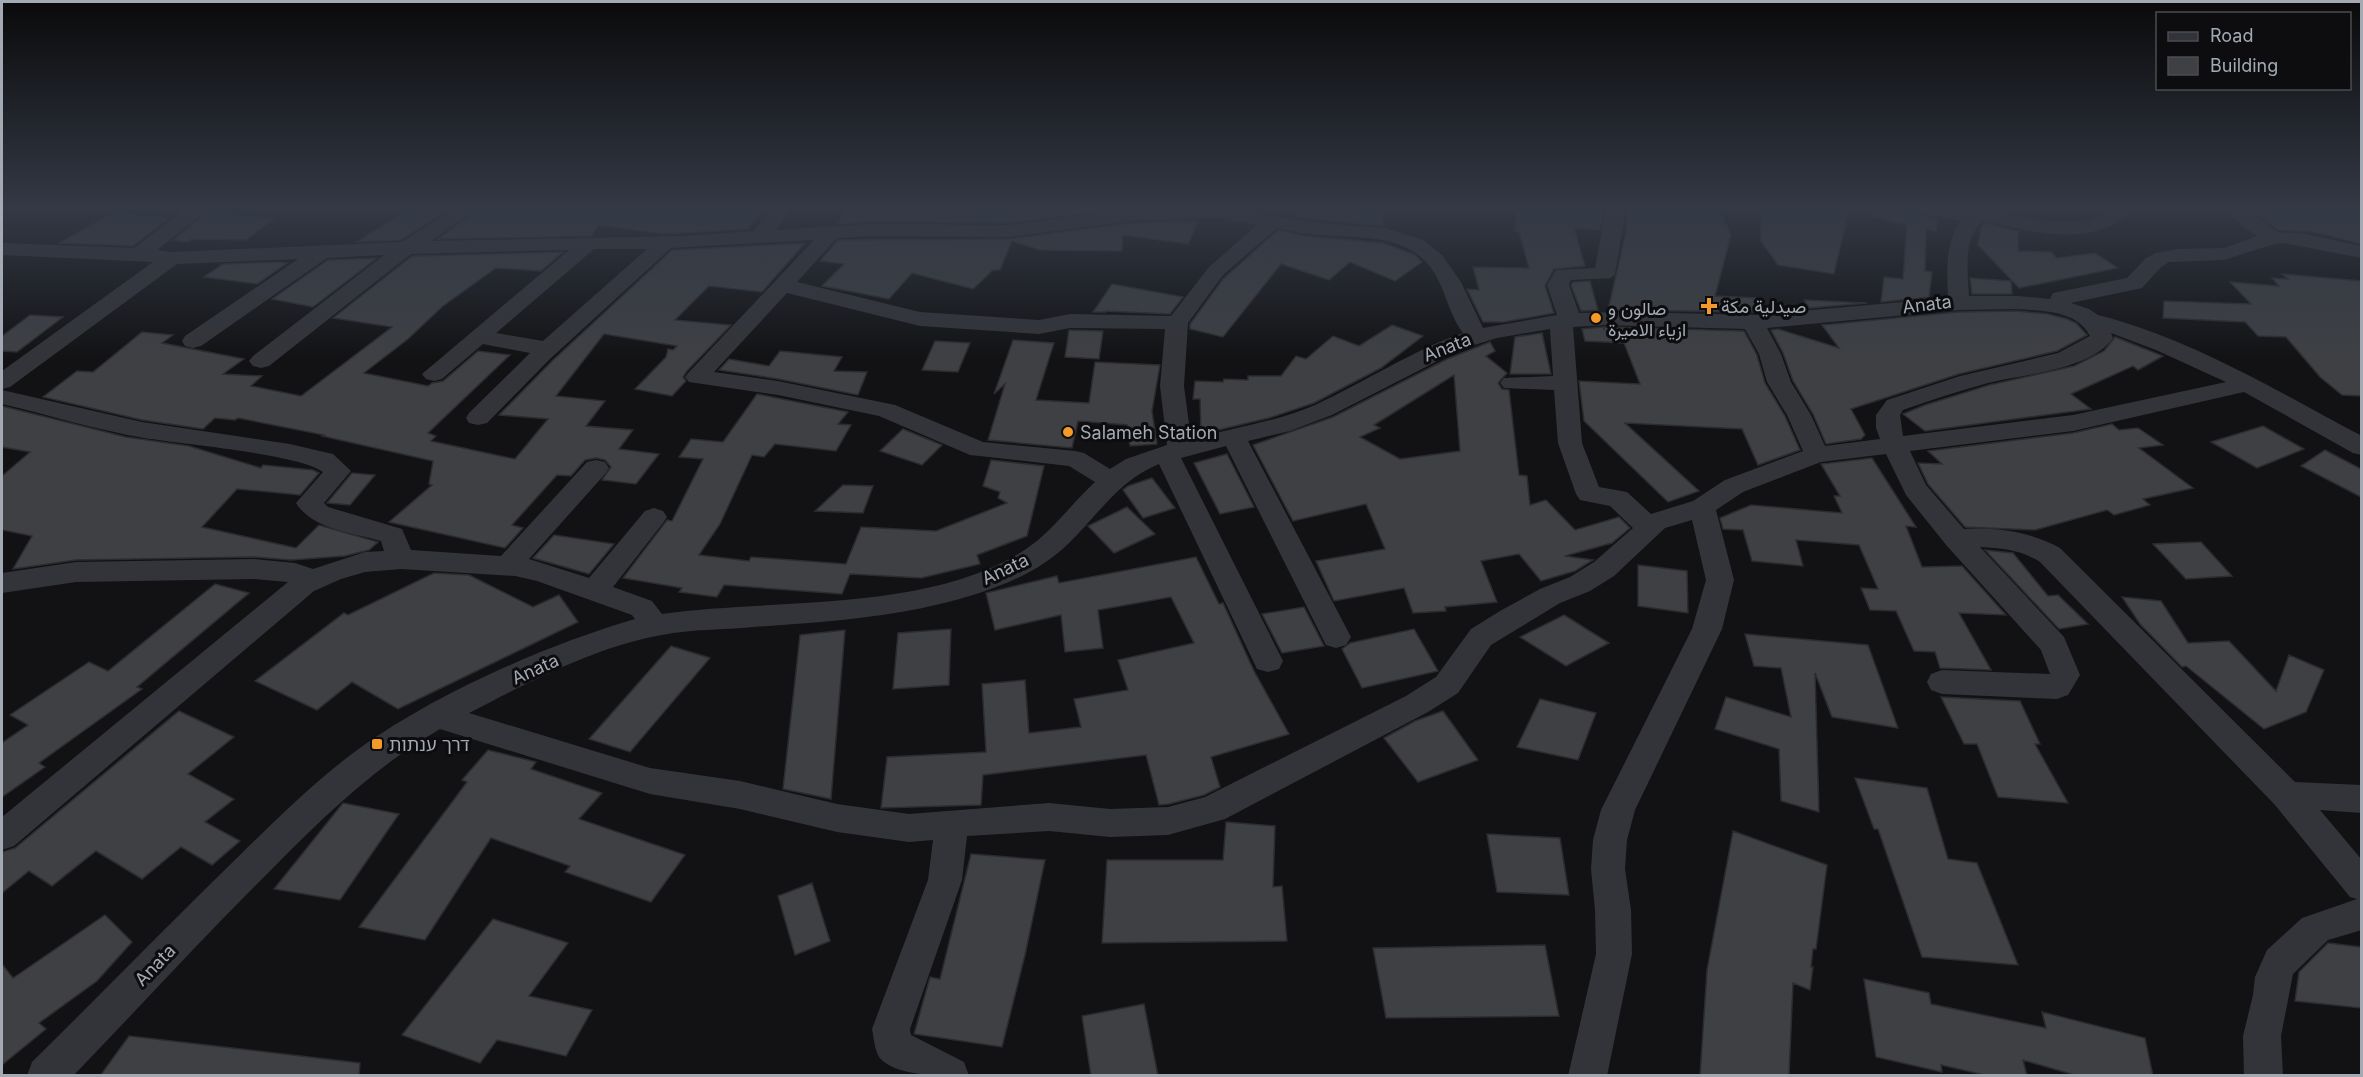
<svg xmlns="http://www.w3.org/2000/svg" width="2363" height="1077" font-family="Inter,Vazirmatn,'Noto Sans Hebrew',sans-serif">
<rect width="100%" height="100%" fill="#121214"/>
<path fill="#3e4044" stroke="#2c2c30" stroke-width="1.5" fill-rule="evenodd" d="M407,209L441,214L401,240L357,242Z
M479,209H664L717,213L720,209H763L748,229L663,234L599,225L591,236L438,239Z
M846,209H1117L1008,223L869,222L838,224Z
M1299,209L1345,213L1346,209H1386L1382,226L1295,217Z
M1557,209H1604L1600,230L1574,228L1585,266L1554,269L1545,286L1554,313L1504,322H1483L1467,289L1479,290L1473,267L1529,268L1519,232L1515,231L1516,210L1558,214Z
M1628,209H1720L1731,235L1715,296L1758,298L1764,312L1608,310L1626,232Z
M1760,209H1849L1834,274L1778,265L1761,241Z
M1872,209H1915L1920,215L1937,219L1936,232L1926,229L1925,271L1932,272L1929,297L1881,302L1884,277L1903,279L1907,225L1871,216Z
M2250,209L2361,212V244L2315,232L2279,230Z
M211,210L242,216L275,218L246,240L192,239L187,242L173,240Z
M114,212L169,218L133,246L59,243Z
M1186,221L1198,222L1188,244L1123,235L1122,251L1040,250L1012,241L1000,270H993L973,289L912,273L889,299L822,286L844,264L820,261L838,240L1008,239L1132,223Z
M1985,223L2018,231V251L2051,252L2057,258L2095,253L2118,268L2019,288L1978,245L1981,227Z
M1278,230L1305,236L1384,243L1415,255L1422,262L1395,281L1350,262L1329,280L1281,264L1223,337L1190,329V324L1223,279Z
M805,243L762,292L709,286L675,320L731,325L687,371L683,377L686,381L672,396L635,389L666,357L668,349L673,350L677,346L604,334L556,396L605,401L586,426L633,430L619,449L659,454L636,484L602,480L611,467L605,460L596,458L585,460L571,476L557,475L512,525L523,528L505,548L389,522L432,485L429,484L433,461L322,436L324,435L238,418L235,420L215,418L203,429L142,420L43,397L77,371L93,372L142,332L173,335L162,343L244,359L223,374L262,376L251,386L301,396L392,327L333,318L412,256L563,252L541,271L496,268L443,306L408,339L364,373L428,386L432,383L443,381L478,351L510,355L428,433L436,436L431,441L515,459L548,419L499,415L552,361L672,250Z
M377,258L313,307L272,299L328,260Z
M277,262L287,263L257,284L204,277L223,264Z
M2282,274L2361,281V396L2342,395L2320,377L2286,337L2258,336L2245,322L2163,318L2164,301L2251,304L2230,282L2279,286L2272,278L2288,279Z
M1970,278L2011,281L2012,294H1972Z
M1590,281L1598,310L1581,311L1571,285L1573,282Z
M1112,284L1183,297L1170,314L1106,311V312H1093Z
M1804,300L1867,303L1809,308Z
M2017,311L2048,314L2067,319L2076,323L2087,335L2057,351L1959,374L1851,409L1865,435L1861,439L1826,444L1813,414L1793,381L1783,353L1771,330L1778,329L1839,348L1822,325L1959,312Z
M30,315L63,317L17,352L2,351V336Z
M1392,325L1423,336L1381,368L1314,403L1269,418L1201,434L1200,399H1193L1195,381L1223,382L1224,379L1248,380V376H1281L1296,356L1306,359L1333,336L1359,346Z
M1603,327L1604,330V327L1744,331L1757,355L1765,383L1785,416L1800,450L1758,465L1742,429L1625,423L1699,491L1668,502L1584,421L1579,381L1640,384L1624,343L1585,341L1582,329Z
M1069,330L1103,331L1099,359L1065,357Z
M1542,333L1551,374H1510L1515,337Z
M2115,337L2163,356L2138,370L2133,366L2071,394L2091,409L1925,431L1903,414L1925,405L1989,385L2074,366L2104,351Z
M1013,340L1054,343L1036,400L1089,403L1095,362L1160,365L1152,411L1157,444L1130,446L1127,425L1078,421L1072,448L988,440L1005,384L994,394Z
M935,341L970,343L958,372L922,370Z
M1490,342L1495,351L1486,356L1507,373L1498,383L1502,389L1509,390L1519,475L1527,476L1530,505L1546,500L1575,530L1619,517L1630,528L1612,543L1565,556L1593,560L1575,571L1541,581L1519,554L1481,561L1497,602L1445,607L1446,611L1413,613L1404,588L1334,601L1316,561L1385,549L1366,504L1293,521L1253,445L1333,417L1447,359ZM1454,375L1460,451L1400,459L1360,437L1380,428L1374,425Z
M780,351L842,357L834,371L867,372L858,395L778,379L719,370L729,359L769,366Z
M757,394L848,412L838,424L851,425L836,451L775,444L764,457L752,455L720,524L699,555L749,561L751,557L846,564L861,527L936,531L1007,503L998,498L1000,492L983,486L991,460L1044,466L1027,536L977,555L980,564L921,578L850,574L842,594L724,585L717,597L679,592L682,588L623,578L667,520L672,521L703,459L679,457L691,439L723,442Z
M2,406L126,437L189,446L261,468L263,465L313,470L319,473L300,495L237,489L202,527L296,548L319,525L378,542L369,550L345,556L291,560L253,557L76,560L13,569L32,536L2,530V476L30,452L2,447Z
M2112,424L2119,430L2138,428L2163,445L2139,448L2193,488L2143,499L2150,505L2114,515L2107,510L2035,530L1965,527L1928,484L1918,463L1942,464L1928,451L2073,433Z
M2263,426L2304,449L2257,468L2211,442Z
M903,429L942,445L922,465L880,451Z
M2325,450L2361,469V497L2301,466Z
M1227,454L1254,507L1220,514L1194,463Z
M1872,458L1916,527L1906,526L1922,567L1962,566L2006,615L1959,613L1991,670L1940,668L1935,652L1914,651L1896,611L1870,610L1861,588L1878,589L1859,545L1796,540L1803,566L1752,561L1743,530L1723,529L1720,518L1751,505L1842,513L1834,496H1840L1821,464Z
M352,473L375,475L350,505L327,503Z
M1152,478L1175,508L1143,518L1123,490L1128,486Z
M843,485L873,486L863,513L815,511Z
M1127,507L1155,534L1114,553L1088,526Z
M554,535L614,544L589,574L533,558Z
M2201,542L2232,576L2186,579L2153,544Z
M1985,550L2013,553L2048,596L2058,595L2088,624L2059,629Z
M1196,557L1219,604L1223,603L1254,671L1289,734L1211,757L1220,787L1204,795L1169,804L1159,805L1146,755L983,775L981,805L881,808L887,757L986,752L982,684L1025,680L1029,733L1081,727L1074,699L1128,690L1118,660L1194,643L1171,597L1098,610L1103,648L1065,652L1061,615L995,630L986,593L1057,576L1059,583Z
M1638,565L1687,571L1688,613L1638,606Z
M434,573L469,575L533,607L559,595L578,622L398,709L352,682L317,710L255,681L344,613L348,615Z
M215,584L249,593L137,687L142,689L39,763L45,767L2,797V743L28,725L10,715L89,662L108,671Z
M2122,597L2161,601L2188,643L2229,641L2276,691L2289,655L2324,670L2306,712L2264,729L2186,666L2182,667L2140,624Z
M1304,607L1324,646L1282,653L1262,614Z
M1564,615L1609,643L1566,666L1520,637Z
M951,629L949,685L893,689L898,633Z
M1414,629L1438,671L1362,688L1342,649L1350,643Z
M845,630L831,799L783,789L800,635Z
M1745,634L1868,645L1898,728L1832,717L1815,673L1819,812L1781,801L1779,749L1715,729L1726,697L1791,717L1781,668L1754,666Z
M671,646L710,658L630,752L589,739Z
M1941,697L2020,701L2040,744H2035L2068,803L1998,797L1977,744H1964Z
M1540,699L1596,713L1578,760L1517,747Z
M179,711L234,737L188,774L234,799L205,822L240,841L212,865L181,847L142,879L96,851L52,886L29,871L2,893V852L15,848Z
M1443,711L1478,760L1418,782L1384,738L1415,721Z
M488,750L536,762L531,769L602,793L579,819L685,855L651,902L565,872L570,866L491,838L425,940L359,927L467,782L462,780Z
M1855,778L1927,788L1948,859L1977,863L2018,965L1922,957L1878,829H1874Z
M343,803L399,814L340,900L274,889Z
M1226,822L1275,826L1273,887L1282,886L1287,941L1102,943L1107,860H1223Z
M1733,831L1827,865L1816,949H1813L1811,967H1813L1810,990L1793,983L1789,1076H1700L1707,970Z
M1487,834L1560,838L1569,895L1497,892Z
M971,854L1045,860L1025,955L1002,1047L914,1034L930,977L940,979Z
M812,883L830,941L795,955L778,896Z
M105,915L132,942L97,981L39,1023L46,1029L2,1065V964L13,978Z
M493,919L568,943L529,996L592,1010L566,1056L497,1040L480,1063L402,1035Z
M2328,943L2361,947V1008L2295,1001L2299,972Z
M1545,945L1559,1016L1386,1018L1373,948Z
M1864,979L1929,993L1931,1004L2046,1028L2042,1012L2145,1038L2153,1076H2078L2023,1060L2027,1076H1989L1941,1065L1942,1072L1876,1057Z
M1144,1004L1158,1076H1091L1082,1016Z
M129,1036L360,1063L359,1076H100Z"/>
<g fill="none" stroke-linecap="round" stroke-linejoin="round">
<path fill="#333439" fill-rule="evenodd" d="M185,209H209L157,250L172,252L402,242L454,209H477L431,241L684,236L754,231L771,209H791L776,230L869,224L1008,225L1135,209H1237L1308,222L1385,228L1423,240L1442,255L1461,282L1483,328L1557,315L1547,285L1556,270L1595,268L1606,209H1626L1615,274L1611,278L1571,280L1569,285L1579,313L1626,312L1755,315L1948,298C1947,270 1945,245 1960,221L1920,213L1917,209H1958L1972,212L1976,209H1997L1995,211L2039,220L2068,222L2090,220L2111,209H2139L2136,213C2124,216 2115,225 2103,229C2063,242 2023,229 1984,221C1962,236 1968,274 1969,296H2017L2050,299L2053,293L2127,278L2146,258L2156,253L2178,249L2224,248L2257,236L2242,226L2225,209H2246L2278,232L2305,234L2362,246V258L2283,243L2271,245L2224,260L2169,262L2161,267L2142,288L2071,303L2089,309L2098,315C2192,339 2277,391 2362,436V455L2353,453L2244,392L2073,431L1910,451L1926,485L1964,529C1996,527 2032,532 2060,548L2295,782L2362,785V813L2320,810L2362,860V930L2328,940L2293,974L2281,1036L2283,1076H2244L2243,1036L2253,995L2255,977L2267,950L2302,918L2357,899L2350,897L2275,805L2040,562C2022,550 2002,548 1980,547L2064,637L2080,675L2068,695L2057,699L1942,694L1931,690L1927,682L1931,674L1942,670L2050,674L2041,650L1947,546L1906,495L1886,454L1821,462L1743,492L1716,510L1734,580L1722,629L1635,810L1627,840L1625,869L1631,910L1632,954L1607,1076H1568L1596,954L1595,910L1591,869L1593,840L1601,810L1692,629L1706,580L1692,520L1665,528L1614,576L1590,591L1560,603L1491,645L1458,693L1428,712L1225,819L1168,835L1110,837L1049,831L967,836L962,880L910,1029L911,1035L964,1062L969,1076C943,1076 895,1077 879,1057C874,1048 874,1038 872,1029L928,880L933,840L909,842L837,832L740,809L650,794L440,729C374,767 320,820 266,875C200,940 138,1009 73,1076H27L32,1062C102,993 171,922 241,854C279,817 317,779 360,748C435,694 546,645 635,619L632,615L537,581L515,576L401,569L365,572L341,579L314,591L14,846L2,850V817L288,582L253,579L76,582L2,593V573L76,562L253,559L295,563L313,569L365,552L384,551L381,541C353,533 312,529 296,503L323,472C300,454 180,444 144,438C97,430 49,415 2,404V390L142,422L290,444L324,452L333,454L351,471L324,503L328,507L402,529L411,550L501,556L587,462L596,460L605,462L609,468L605,474L529,559L589,578L645,511L654,508L663,511L667,517L663,523L613,587L652,601L662,614C774,598 930,613 1026,549C1053,531 1071,504 1095,482L1069,466L970,455L879,416L778,395L689,382L685,377L689,372L814,240L671,248L550,359L487,423L478,425L469,423L466,418L469,413L530,353L483,344L442,379L434,381L426,379L422,374L569,250L411,254L269,366L261,368L253,366L249,361L253,356L384,255L327,258L201,346L193,348L185,346L182,341L185,336L298,259L177,264L10,387L2,389V371L153,262L2,255V243L134,248ZM1216,217L1257,225L1209,267L1171,316L1070,314L1039,320L920,312L797,282L837,238L869,236L1008,237L1132,221ZM1277,228C1287,230 1298,233 1309,234C1347,239 1398,231 1427,263C1445,283 1447,312 1463,333C1411,351 1365,382 1315,405C1275,422 1233,428 1191,439L1184,386L1188,323L1223,275ZM594,249H647L543,341L496,333ZM787,293L920,326L1039,334L1070,328L1165,329L1160,386L1167,445L1126,459L1110,469L1084,453L1075,451L983,442L895,405L778,381L714,372ZM2017,309C2043,311 2077,310 2090,336L2058,353L1960,376L1887,400L1876,415V428L1880,439L1825,446L1811,415L1791,382L1781,354L1767,328L1959,310ZM1604,325L1745,329L1759,354L1767,382L1787,415L1803,451L1725,480L1693,501L1651,514L1627,492L1599,487L1582,443L1573,327ZM1550,329L1553,376L1504,378L1500,383L1504,388L1554,390L1558,443L1576,494L1580,500L1610,506L1633,528L1594,562L1570,577L1540,589L1500,611L1471,629L1436,677L1406,696L1205,797L1168,807L1110,809L1049,803L909,814L837,804L740,781L650,768L469,713C527,683 597,646 662,635C692,629 723,630 753,627C827,622 902,617 973,595C1008,584 1041,570 1068,544C1099,514 1118,481 1159,464L1257,669L1268,672L1279,669L1283,661L1181,458L1226,446L1326,645L1336,648L1346,645L1351,637L1248,441L1290,431L1332,415L1461,349L1497,338ZM2111,333L2156,350L2226,382L2073,415L1903,436L1900,415L1903,410C1931,400 1959,391 1988,383C2024,374 2091,370 2113,338Z"/>
</g>
<linearGradient id="sky" x2="0" y2="1"><stop stop-color="#0a0a0b"/><stop offset="0.58" stop-color="#333945"/><stop offset="1" stop-color="#333945" stop-opacity="0"/></linearGradient>
<rect width="2363" height="360" fill="url(#sky)"/>
<g fill="#f49a29" stroke="#0d0d0f" stroke-width="2">
<path d="M1706 297h6v6h6v6h-6v6h-6v-6h-6v-6h6z"/>
<circle cx="1596" cy="318" r="6"/>
<circle cx="1068" cy="432" r="6"/>
<rect x="371" y="738" width="12" height="12" rx="3"/>
</g>
<g text-anchor="middle" dominant-baseline="central" stroke-width="6" stroke-linejoin="round" paint-order="stroke">
<g font-size="18" fill="#a3aab4" stroke="#0d0d0f">
<text transform="translate(1927 304) rotate(-7)">Anata</text>
<text transform="translate(1447 347) rotate(-21)">Anata</text>
<text transform="translate(1005 569) rotate(-25)">Anata</text>
<text transform="translate(535 669) rotate(-24)">Anata</text>
<text transform="translate(155 965) rotate(-46)">Anata</text>
</g>
<g font-size="18" fill="#a3aab4" stroke="#0d0d0f" text-anchor="start">
<text x="1721" y="306">صيدلية مكة</text>
<text x="1608" y="308">صالون و<tspan x="1608" dy="21">ازياء الاميرة</tspan></text>
<text x="1080" y="432">Salameh Station</text>
<text x="389" y="744">דרך ענתות</text>
</g>
</g>
<rect width="2363" height="1077" fill="none" stroke="#a3aab4" stroke-width="6"/>
<rect x="2156" y="12" width="195" height="78" fill="#0d0d0f" stroke="#494c51" stroke-width="1.5"/>
<rect x="2168" y="32" width="30" height="9" fill="#333439" stroke="#494c51" stroke-width="1.5"/>
<text x="2210" y="42" font-size="18" fill="#a3aab4">Road</text>
<rect x="2168" y="57" width="30" height="18" fill="#3e4044" stroke="#494c51" stroke-width="1.5"/>
<text x="2210" y="72" font-size="18" fill="#a3aab4">Building</text>
</svg>
